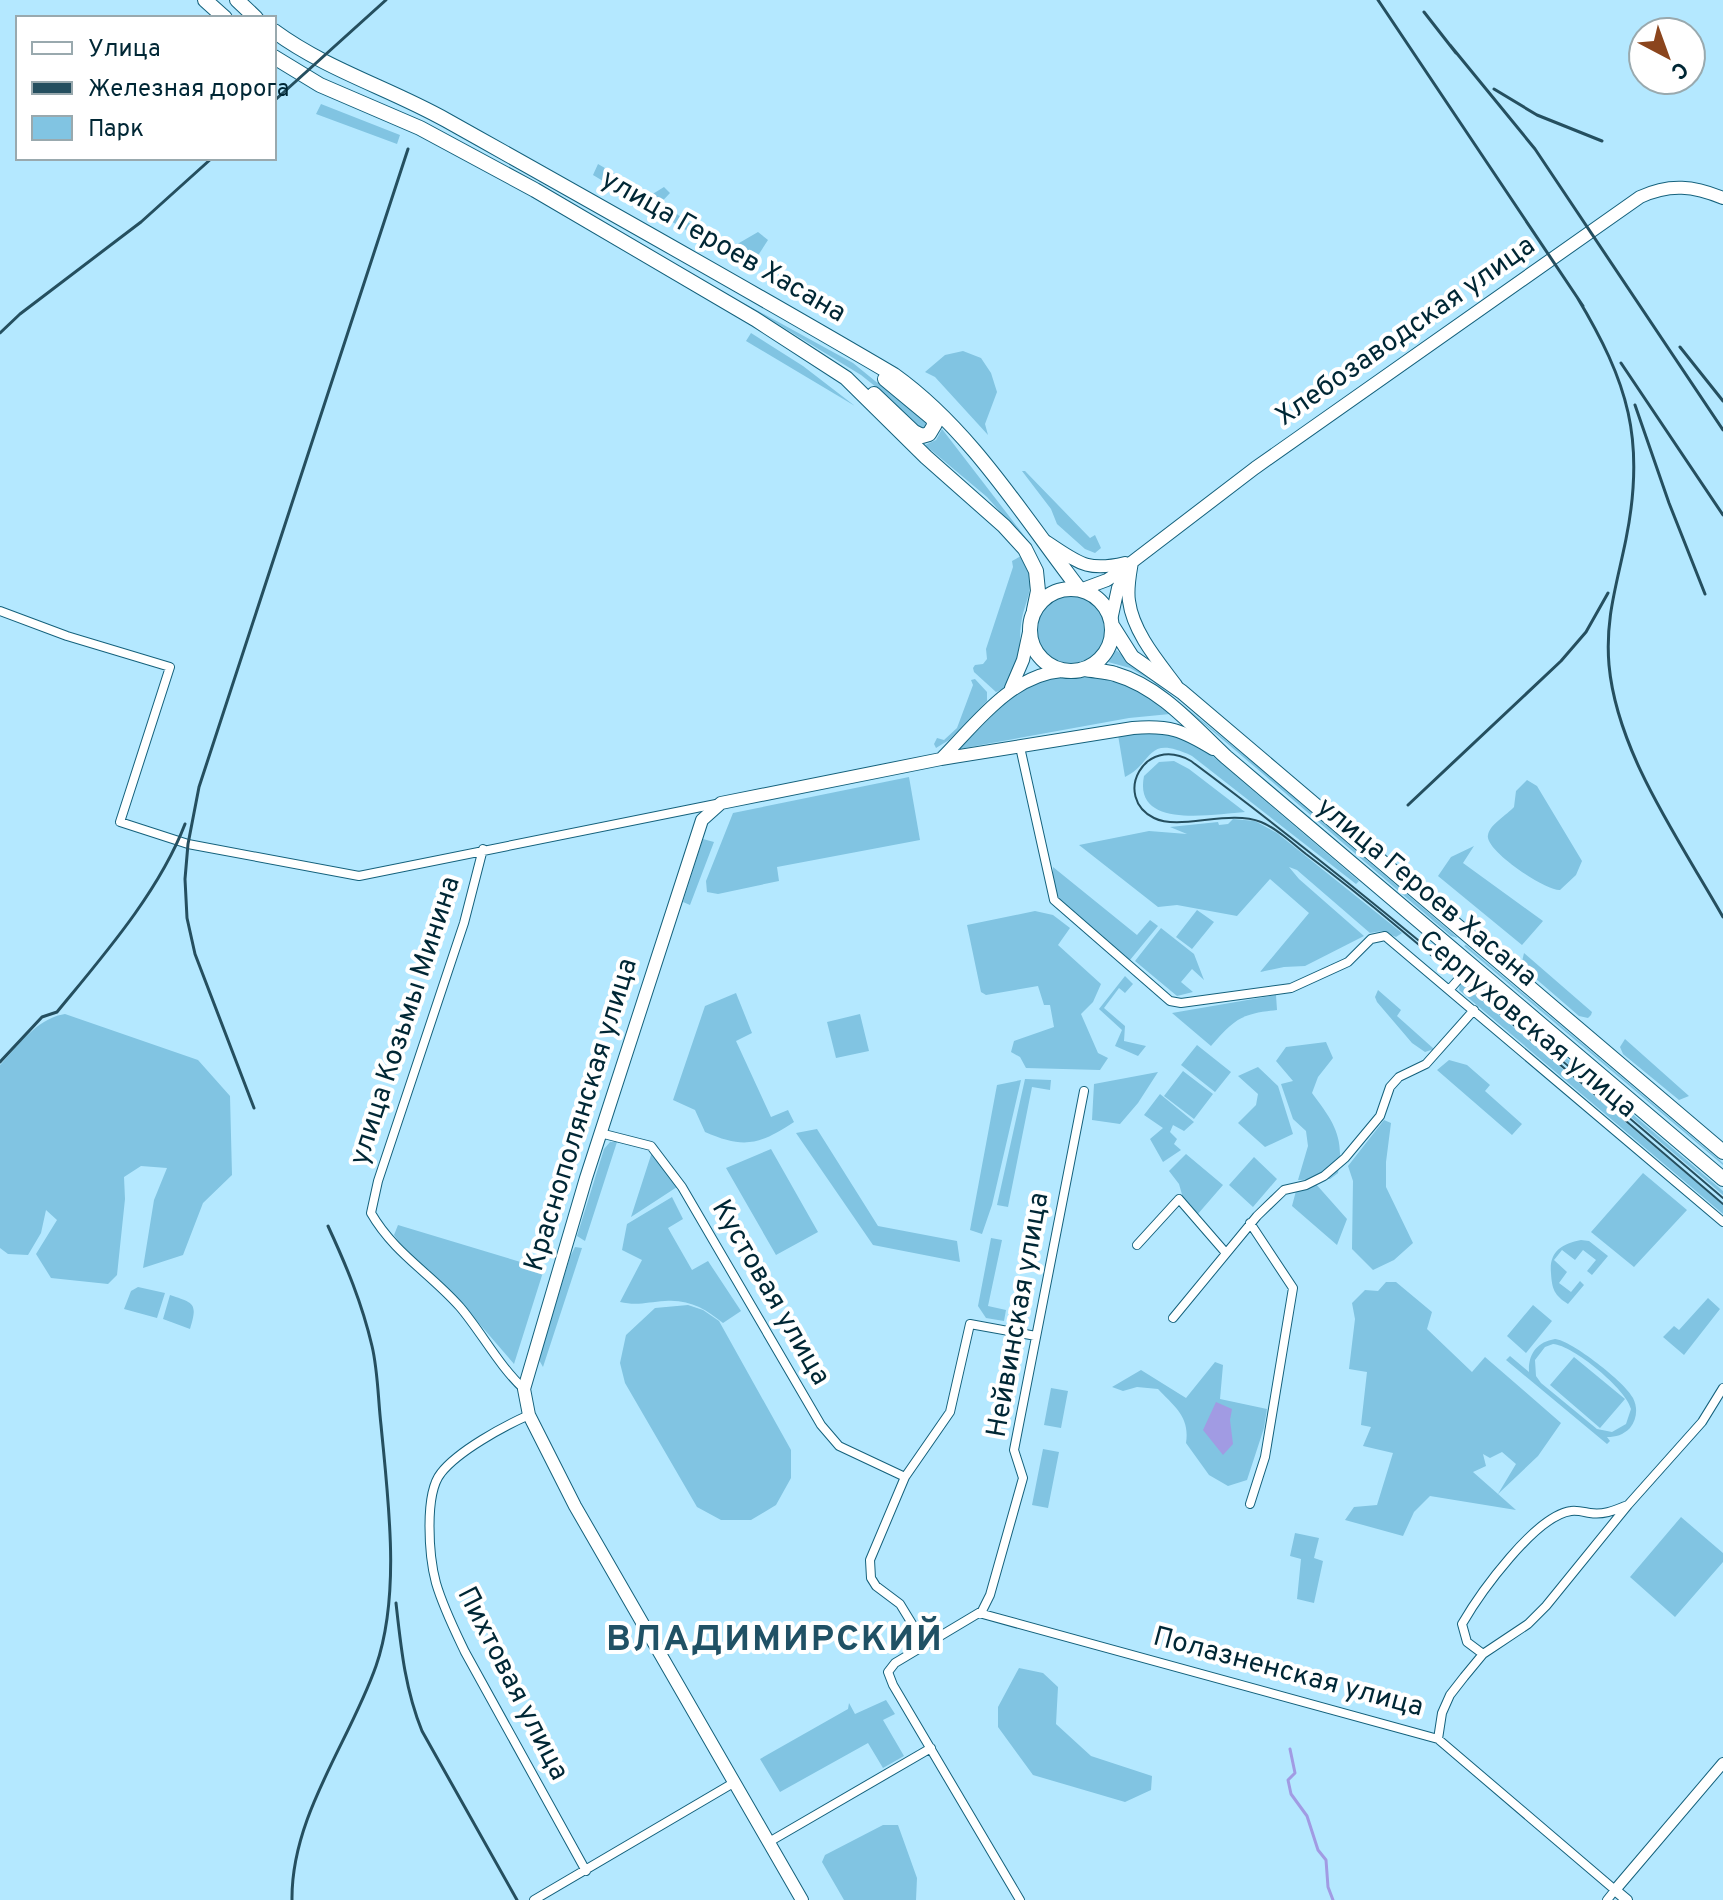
<svg xmlns="http://www.w3.org/2000/svg" width="1723" height="1900" font-family="Overpass,sans-serif">
<rect width="100%" height="100%" fill="#b4e8ff"/>
<path fill="#81c4e2" fill-rule="evenodd" d="M321,104L400,135L397,144L316,114Z
M598,164L651,195L664,187L670,193L653,211L593,175Z
M674,212L727,250L758,232L768,240L750,268L669,220Z
M740,301L853,363L928,424L926,429L921,431L916,427L881,391L861,375Z
M751,333L803,366L855,406L746,341Z
M963,351L981,358L991,373L997,392L985,424L988,435L935,377L925,372L945,355Z
M942,429L1029,542L1028,543L987,497L925,445L936,440Z
M1022,471H1025L1090,538L1095,535L1101,548L1095,553L1085,549L1057,524L1051,509Z
M1021,556C1025,564 1029,571 1030,580C1031,594 1025,604 1022,618C1017,641 1026,683 996,692L974,672L973,668L975,665L983,664L987,659L986,649L1013,567L1012,561Z
M1037 629a34 34 0 1 1 68 0a34 34 0 1 1-68 0Z
M1116,650L1262,770L1458,938L1451,936C1351,851 1254,764 1152,681L1130,668L1108,662Z
M1061,676L1116,679L1146,694L1170,714L1129,718L959,749L1028,680Z
M975,679L987,692V701L949,740L936,748L934,744L937,738L944,740L957,728L973,685L971,680Z
M1174,731L1208,752L1359,881L1356,884L1192,756C1145,734 1155,762 1125,777L1118,735Z
M1174,761L1189,769L1245,812C1213,814 1133,830 1144,776L1159,762Z
M909,777L920,840L777,867L779,881L718,894L707,892L706,881L733,813Z
M1527,780L1537,786L1582,861L1576,875L1560,890C1546,891 1484,850 1488,835C1490,824 1507,815 1514,807L1516,791Z
M1233,819L1255,821L1277,833L1402,933L1396,937L1382,931L1370,933L1297,870L1289,867L1299,879L1364,936L1305,966L1284,967L1260,972L1309,913L1270,879L1237,916L1177,905L1158,907L1079,845L1149,831L1187,834L1170,827L1218,822L1219,825L1228,824Z
M703,839L714,842L690,905L683,902Z
M1474,846L1463,863L1543,921L1522,945L1438,876L1451,857Z
M1053,867L1137,935L1150,920L1158,926L1130,960C1109,943 1073,921 1059,898C1053,888 1053,878 1053,867Z
M1197,910L1214,922L1192,949L1176,937Z
M1035,911L1053,915L1070,928L1058,945L1101,984L1093,1002L1081,1014L1098,1053L1108,1058L1100,1070L1026,1068L1020,1057L1011,1052L1014,1041L1054,1027L1050,1005H1044L1038,986L986,995L981,992L967,925Z
M1161,928L1194,954L1204,980L1192,969L1181,982L1193,992L1177,996L1135,961Z
M1466,945L1723,1163V1165L1464,946Z
M1524,953L1592,1012L1591,1015L1588,1018L1579,1016L1521,966Z
M1125,976L1133,984L1125,993L1119,988L1104,1008L1125,1026L1124,1041L1146,1046L1138,1056L1115,1046L1122,1030L1099,1009Z
M1468,979H1472L1484,988L1723,1191V1195Z
M1460,982L1723,1205V1214L1459,990Z
M1378,990L1401,1010L1397,1016L1434,1049L1425,1052L1412,1043L1377,1002L1375,997Z
M736,993L752,1033L736,1041L771,1117L788,1110L794,1122C759,1145 744,1149 705,1132L695,1110L673,1100L705,1006Z
M1276,995L1277,1010C1240,1014 1235,1019 1211,1046L1172,1013Z
M65,1014L198,1060L230,1096L232,1175L203,1203L183,1255L143,1268L154,1200L167,1168L141,1166L124,1177L125,1199L117,1275L108,1284L51,1278L36,1254L57,1220L46,1210L41,1233L28,1255L8,1254L0,1248V1065C18,1046 37,1018 65,1014Z
M860,1014L869,1051L836,1058L827,1022Z
M1625,1039L1689,1096L1679,1100L1623,1054L1620,1047Z
M1326,1042L1333,1058L1318,1077L1312,1093C1333,1121 1345,1137 1338,1173L1330,1179L1298,1180L1308,1146L1306,1131L1293,1119L1281,1084L1293,1081L1276,1061L1286,1047Z
M1197,1045L1231,1072L1215,1092L1181,1065Z
M1449,1060L1467,1065L1490,1085L1485,1091L1522,1124L1512,1135L1437,1070Z
M1258,1067L1278,1086L1293,1134L1265,1147L1238,1123L1256,1105L1258,1094L1238,1076Z
M1183,1071L1213,1094L1194,1119L1164,1096Z
M1158,1072L1138,1103L1120,1124L1092,1120L1094,1084Z
M1025,1079L1051,1080L1050,1090L1032,1087L1008,1207L997,1205Z
M1021,1080L992,1205L982,1234L970,1230L997,1085Z
M1160,1094L1194,1122L1184,1131L1173,1125L1170,1132L1177,1139L1174,1144L1181,1150L1163,1162L1150,1139L1163,1128L1144,1115Z
M1384,1120L1391,1123L1386,1162V1187L1413,1243L1394,1260L1373,1270L1352,1249L1353,1181L1348,1166Z
M817,1129L878,1226L957,1241L960,1262L873,1245L796,1133Z
M610,1142H617L585,1241L577,1236L604,1149Z
M771,1149L818,1232L776,1255L726,1168Z
M652,1152L677,1187L631,1217Z
M1186,1154L1223,1185L1197,1215L1183,1198L1179,1184L1169,1171Z
M1254,1157L1277,1179L1253,1207L1229,1185Z
M1643,1173L1687,1210L1634,1267L1591,1232Z
M1315,1183L1347,1219L1337,1245L1292,1206L1296,1191Z
M672,1197L683,1219L668,1228L692,1270L708,1261L741,1311L723,1323C706,1309 689,1299 665,1301C648,1302 637,1306 620,1302L642,1260L622,1250L627,1224Z
M398,1225L544,1269L514,1364L470,1313L399,1242L394,1235Z
M991,1238L1002,1240L988,1306L1006,1310L1004,1321L986,1318L978,1306Z
M1581,1240L1589,1241L1608,1256L1592,1275L1587,1271L1596,1260L1583,1250L1575,1260L1562,1250L1554,1260L1567,1272L1559,1283L1571,1292L1580,1281L1584,1285L1568,1304C1554,1295 1552,1289 1551,1273C1549,1252 1561,1244 1581,1240Z
M575,1247L582,1248L543,1367L539,1360L570,1257Z
M1386,1282H1396L1432,1312L1427,1329L1472,1372L1485,1357L1561,1423L1538,1456L1498,1494L1516,1510L1430,1496L1414,1512L1403,1536L1345,1520L1354,1507L1377,1505L1393,1453L1363,1446L1371,1427L1361,1425L1367,1372L1349,1369L1355,1319L1352,1303L1365,1290L1378,1291ZM1502,1452L1516,1464L1498,1494L1473,1472L1486,1466L1483,1454L1490,1458Z
M138,1287L165,1293L157,1318L124,1309L131,1291Z
M170,1295C194,1303 198,1303 190,1329L163,1319Z
M1708,1298L1720,1309L1684,1355L1663,1337L1674,1326L1679,1330Z
M688,1305L703,1310L719,1321L791,1450V1478L776,1505L751,1520H721L697,1507L625,1383L620,1363L626,1335L655,1308Z
M1533,1305L1552,1321L1526,1353L1507,1336Z
M1555,1339C1571,1340 1626,1383 1633,1398C1638,1408 1637,1419 1630,1428C1623,1435 1616,1437 1607,1437L1610,1441L1607,1444L1506,1360L1510,1356L1529,1372C1528,1354 1537,1342 1555,1339ZM1553,1344C1573,1345 1627,1390 1631,1409L1626,1424L1612,1432L1597,1429L1541,1383L1536,1376L1535,1360L1545,1347Z
M1574,1357L1625,1399L1600,1428L1550,1385Z
M1215,1362L1223,1365L1220,1399L1267,1409L1264,1428L1247,1480L1228,1486L1209,1475L1186,1443C1190,1417 1175,1407 1158,1389L1137,1387L1123,1391L1112,1387L1141,1370L1186,1398Z
M1051,1388L1068,1391L1061,1428L1044,1425Z
M1043,1449L1059,1452L1048,1508L1032,1505Z
M1681,1517L1723,1553V1562L1675,1617L1630,1577Z
M1295,1533L1319,1538L1314,1558L1323,1561L1314,1603L1297,1599L1301,1559L1290,1556Z
M1019,1668L1043,1673L1058,1687L1056,1724L1091,1756L1152,1776L1151,1790L1125,1802L1033,1775L998,1727V1707Z
M886,1700L895,1714L883,1720L904,1756L883,1768L868,1743L780,1792L760,1759L848,1709L849,1703L855,1714Z
M883,1825H898L917,1878L916,1900H844L822,1862L825,1855Z"/>
<path fill="#a19be3" d="M1216,1402L1232,1409L1230,1420L1233,1444L1223,1455L1203,1430Z"/>
<g fill="none" stroke-linecap="round" stroke-linejoin="round">
<path stroke="#a19be3" stroke-width="3" d="M1290,1749L1295,1773L1288,1780L1291,1794L1307,1816L1318,1850L1326,1860L1328,1887L1333,1900"/>
<g stroke="#14617c" stroke-width="10">
<path id="minor" d="M0,611L67,636L170,667L120,822L188,844L359,876L721,803
M1020,747L1054,900L1170,1001L1181,1003L1291,988L1348,962L1371,939L1385,936L1723,1222
M483,849L464,923L378,1181L371,1213C394,1253 430,1273 460,1307C482,1333 499,1366 524,1389
M1450,989L1471,965
M600,1133L651,1146L682,1187L821,1425L839,1446L905,1477
M1137,1245L1179,1199L1225,1252
M1173,1318L1257,1216L1284,1190L1306,1185L1324,1176L1345,1158L1380,1116L1390,1087L1399,1077L1426,1064L1474,1010
M529,1415C504,1426 458,1451 441,1473C424,1494 429,1557 436,1583C443,1607 454,1629 465,1652L586,1871
M1250,1504L1265,1457L1293,1288L1250,1223
M979,1613L1438,1739L1615,1890L1607,1900
M925,1645L900,1604L876,1586L871,1578L870,1560L905,1477L950,1412L970,1324L1036,1336
M1483,1654L1467,1642L1462,1624C1480,1593 1535,1516 1571,1511C1577,1510 1584,1512 1590,1513C1603,1515 1613,1511 1625,1506
M1438,1739L1442,1713L1450,1695L1464,1677L1483,1654L1528,1624L1546,1606L1628,1505L1702,1422L1723,1388
M769,1842L931,1748
M534,1900L735,1782
M1020,1900L893,1685L888,1672L895,1663L982,1611L990,1595L1023,1478L1014,1450L1084,1091"/>
</g>
<g stroke="#14617c" stroke-width="12">
<path id="tertiary" d="M1627,1900L1615,1890L1723,1763"/>
</g>
<g stroke="#14617c" stroke-width="14">
<path id="secondary" d="M1047,542C1079,563 1087,572 1125,563
M1132,562C1130,574 1127,588 1129,601C1133,632 1158,661 1176,685
M1080,590L1107,580L1119,572L1255,468L1640,197C1670,183 1694,186 1723,198
M1111,620L1118,588L1127,572
M1011,688L1023,660L1029,632
M941,759C975,725 1010,675 1062,671
M802,1900L575,1506L529,1415L524,1389L586,1178L702,820L721,803L941,759L1133,728C1169,725 1182,730 1213,749"/>
</g>
<g stroke="#14617c" stroke-width="16">
<path id="primary" d="M205,0L225,18
M237,0L256,18
M274,31C327,70 389,88 446,120C596,204 746,288 894,375C971,430 1023,516 1080,590
M274,57L320,85L420,128L535,190L755,319L846,378L926,457L1004,526L1025,549L1036,571L1038,591L1034,610
M874,394L914,432L922,436L929,434L935,424L932,418L885,379
M1030 630a41 41 0 1 1 82 0a41 41 0 1 1-82 0Z
M1113,627L1132,657L1182,692L1723,1152
M1084,669C1094,671 1106,671 1115,674C1160,687 1193,726 1226,757L1723,1179"/>
</g>
<use href="#minor" stroke="#fff" stroke-width="8"/>
<use href="#tertiary" stroke="#fff" stroke-width="10"/>
<use href="#secondary" stroke="#fff" stroke-width="12"/>
<use href="#primary" stroke="#fff" stroke-width="14"/>
<path stroke="#254f5f" stroke-width="2" d="M1723,1198C1548,1049 1375,898 1191,761C1144,734 1112,797 1154,818C1180,831 1229,809 1261,822C1278,829 1292,843 1306,854C1338,878 1369,903 1400,929C1509,1020 1615,1112 1723,1204"/>
<path stroke="#254f5f" stroke-width="3" d="M1378,0L1583,306
M1424,12L1456,53
M1450,45L1535,149L1723,430
M1494,89L1537,115L1602,141
M274,101L386,0
M1577,297C1628,382 1646,440 1626,539C1617,584 1605,618 1609,665C1617,753 1680,841 1723,917
M0,333L20,314L141,222L212,158
M1680,347L1723,401
M1621,363L1723,515
M1635,405L1669,503L1705,594
M1408,805L1561,661L1586,632L1608,593
M0,1062L42,1017L57,1012C103,956 159,892 185,824
M254,1108L195,954L187,918L185,879L188,844L199,787L408,149
M396,1603C401,1648 405,1689 422,1731L517,1900
M292,1900C291,1816 349,1743 376,1666C401,1594 388,1499 381,1425C378,1399 378,1371 372,1346C362,1303 346,1265 328,1226"/>
</g>
<g text-anchor="middle" dominant-baseline="central" stroke-width="8" stroke-linejoin="round" paint-order="stroke">
<g font-size="28" fill="#002735" stroke="#fff">
<text transform="translate(723 247) rotate(30)">улица Героев Хасана</text>
<text transform="translate(1406 332) rotate(-35)">Хлебозаводская улица</text>
<text transform="translate(1426 893) rotate(40)">улица Героев Хасана</text>
<text transform="translate(406 1021) rotate(-72)">улица Козьмы Минина</text>
<text transform="translate(1527 1025) rotate(40)">Серпуховская улица</text>
<text transform="translate(582 1115) rotate(-73)">Краснополянская улица</text>
<text transform="translate(770 1293) rotate(60)">Кустовая улица</text>
<text transform="translate(1019 1315) rotate(-80)">Нейвинская улица</text>
<text transform="translate(1288 1673) rotate(15)">Полазненская улица</text>
<text transform="translate(512 1684) rotate(63)">Пихтовая улица</text>
</g>
<g font-size="36" font-weight="bold" letter-spacing="2" fill="#205165" stroke="#fff">
<text x="775" y="1641">ВЛАДИМИРСКИЙ</text>
</g>
</g>
<rect x="16" y="16" width="260" height="144" fill="#ffffff" stroke="#99a9ae" stroke-width="2"/>
<rect x="32" y="42" width="40" height="12" fill="#ffffff" stroke="#99a9ae" stroke-width="2"/>
<text x="88" y="56" font-size="24" fill="#002735">Улица</text>
<rect x="32" y="82" width="40" height="12" fill="#254f5f" stroke="#99a9ae" stroke-width="2"/>
<text x="88" y="96" font-size="24" fill="#002735">Железная дорога</text>
<rect x="32" y="116" width="40" height="24" fill="#81c4e2" stroke="#99a9ae" stroke-width="2"/>
<text x="88" y="136" font-size="24" fill="#002735">Парк</text>
<g transform="translate(1667 56) rotate(139)"><circle r="38" fill="#ffffff" stroke="#99a9ae" stroke-width="2"/>
<path d="M0-6L14 30L0 20L-14 30Z" fill="#8b451d"/>
<text y="-12" font-size="22" font-weight="bold" text-anchor="middle" fill="#002735">С</text>
</g>
</svg>
